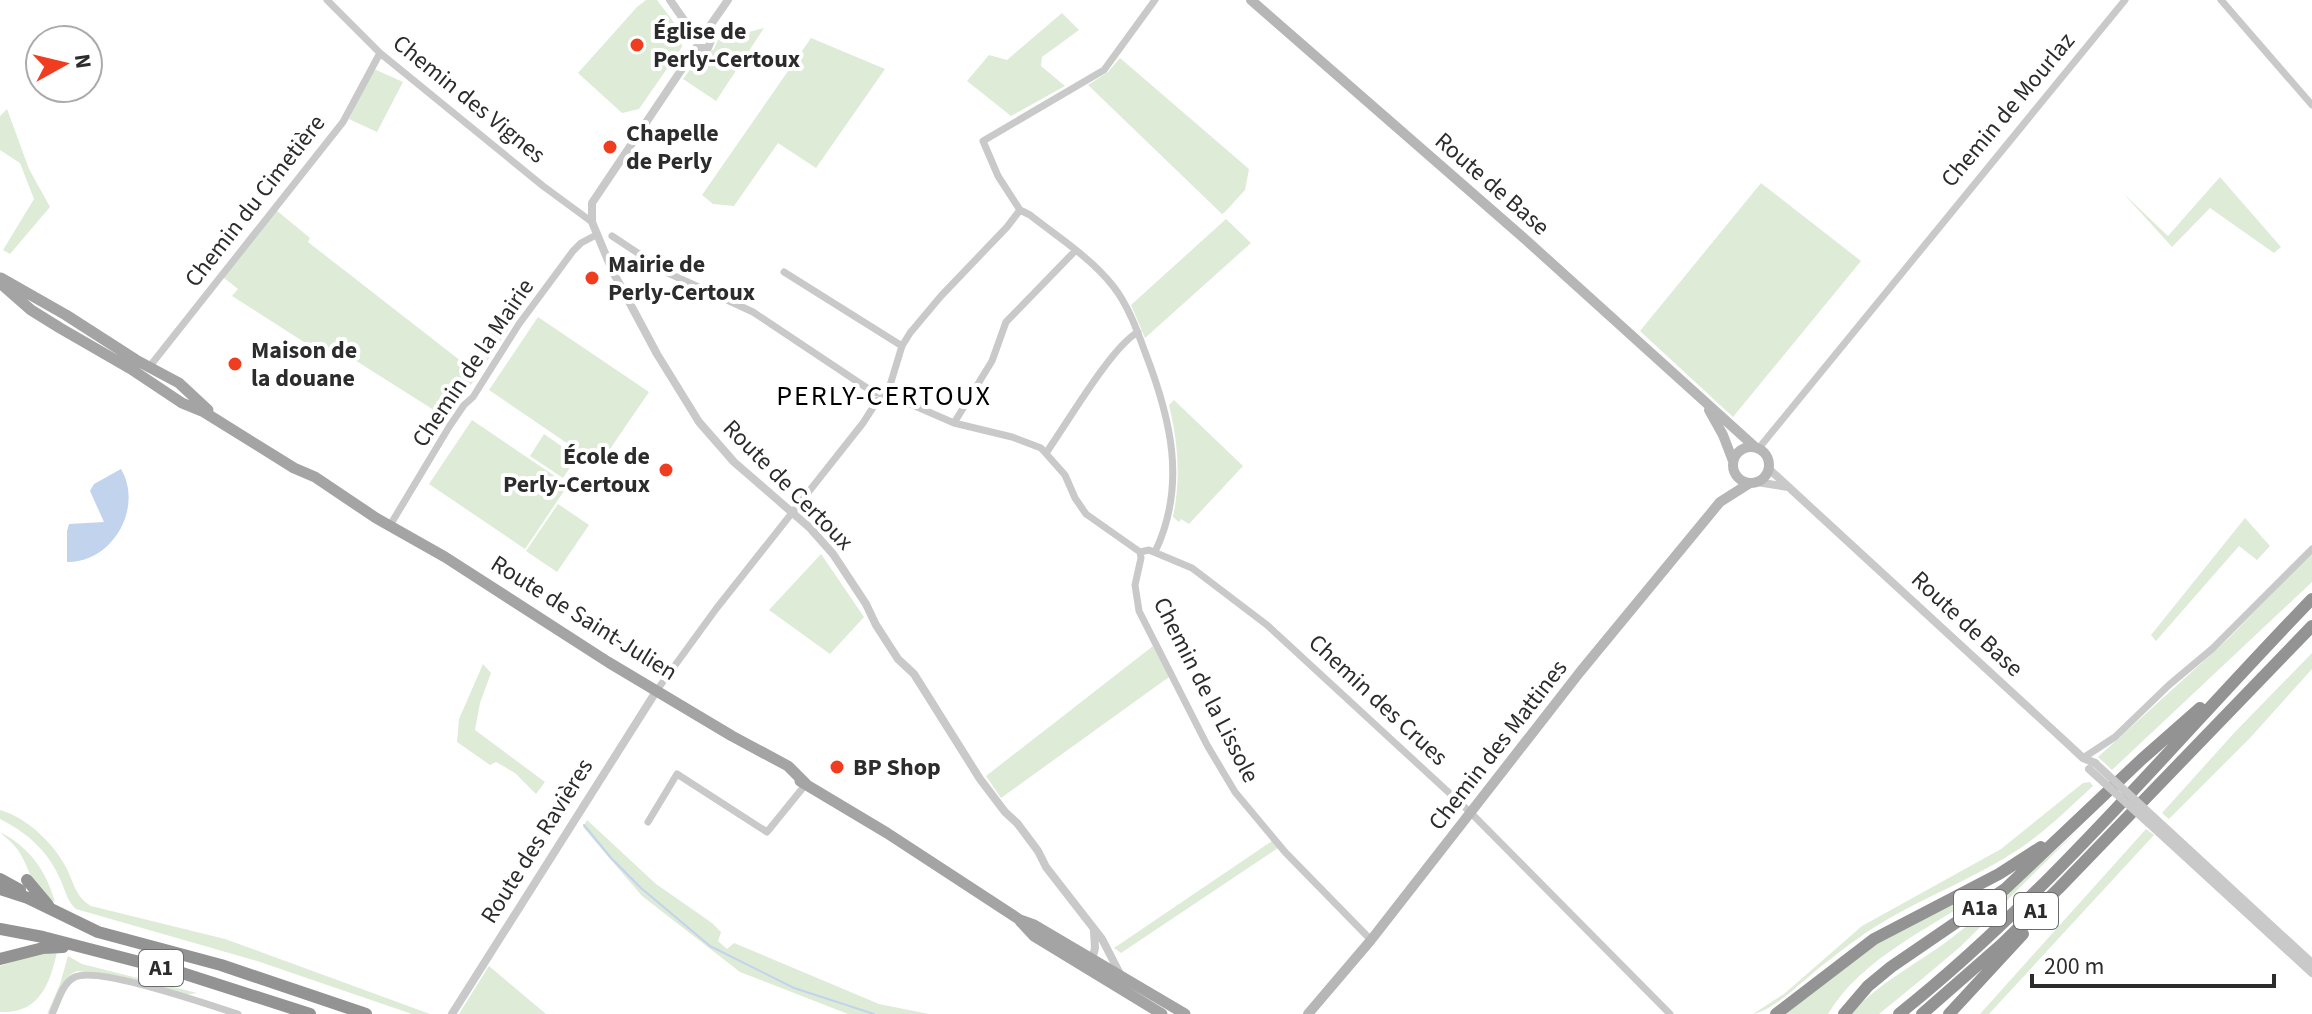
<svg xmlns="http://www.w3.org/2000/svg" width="2312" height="1014" font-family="'Source Sans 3',sans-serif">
<rect width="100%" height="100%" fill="#fff"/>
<path fill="#deebd7" d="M646,0H657L679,29L682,47L639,109L622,113L578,73L637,7Z
M1062,13L1079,30L1042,57L1041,66L1065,86L1011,116L967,81L989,55L1007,60Z
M764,28L716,101L683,79L697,60L714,49L718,40Z
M811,38L885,69L816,168L778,143L734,206L713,204L702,195Z
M1120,58L1249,169L1245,190L1225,212L1222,214L1088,85L1108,72Z
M374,69L403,82L377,132L349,119Z
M7,109L29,169L50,207L10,254L3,250L34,199L20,163L0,150V116Z
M2220,177L2281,247L2274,253L2210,208L2172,247L2123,193L2168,236Z
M1761,183L1861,261L1733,417L1640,331Z
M276,210L310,238L308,242L466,365L520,298L526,303L448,419L339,350L332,360L232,296L238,289L223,277Z
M1226,219L1251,243L1145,338L1131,305Z
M538,317L649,392L599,465L489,390Z
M1174,400L1243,466L1189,524L1181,519L1179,522L1173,517C1181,479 1178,442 1169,405Z
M472,420L568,485L525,549L429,484Z
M544,434L577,457L563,478L530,456Z
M558,504L589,525L557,572L526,551Z
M2245,518L2270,546L2257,560L2239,546L2156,641L2151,635Z
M2312,553V582L2112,770L2098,757L2229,638Z
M821,554L864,617L830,654L769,610Z
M1153,646L1169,677L1001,798L986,776Z
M2312,653V669L2250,738L2169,819L2162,813L2235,732Z
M483,664L491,673L480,703L475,730L545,782L536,794L515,773L496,762L490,765L457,742L459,719Z
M2090,782L2093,786C2069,808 2046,831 2019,849C1977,877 1931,894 1888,919C1867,931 1847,946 1828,961C1808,975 1776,1010 1753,1014L1784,994L1862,926L2001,849L2083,783Z
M0,810C28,818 54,844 67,869C74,884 76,897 91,906L225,939L430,1014H412L257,961L76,909C67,901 66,892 61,881C49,852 28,833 0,819Z
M587,820L656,884L712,923L721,932L718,941L727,949L734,943L879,1004L929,1014H848L740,972L642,896L583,827Z
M2080,828L1960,947L1922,979L1879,1014H1851C1881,980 1920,963 1954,936C1998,902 2039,866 2080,828Z
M2146,829L2154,835L1989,1014H1980Z
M0,832C29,847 46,870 55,902C28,886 33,873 18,850C13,843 5,837 0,832Z
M1272,841L1278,848L1121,953L1114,948Z
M1983,889L1984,891C1931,929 1863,956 1828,1014H1786L1871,947L1928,915Z
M57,952C50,983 40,1014 0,1012V966L33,955Z
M68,956L82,964L197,993L185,995L113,976L77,971C57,980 61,1003 47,1014L60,984Z
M489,966L546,1014H459Z"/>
<path fill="#c2d3ed" d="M121,469C144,508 112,563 67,562V531L69,524L104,522L90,491L94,484Z"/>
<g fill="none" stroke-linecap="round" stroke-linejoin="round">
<path stroke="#c2d3ed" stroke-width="2" d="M584,825L611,858L641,888L710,946L794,988L874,1014"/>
<path stroke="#c9c9c9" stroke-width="7" d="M327,0L380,53L543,186L592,222
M2221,0L2312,105
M1020,210L1030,215C1058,237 1091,258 1113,286C1128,305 1137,330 1145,352C1171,419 1187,485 1155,552
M612,236L668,273L753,312L873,392L892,396L954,423L1012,437L1041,448L1065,475L1075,498L1086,514L1140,552
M784,272L902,346
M150,366L343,122L380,53
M887,395L902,346L910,333L941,296L1007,227L1020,210L998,176L983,141L1104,70L1155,0
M954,423L992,361L1006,322L1075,251
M1759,448L2125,0
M1046,453C1066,425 1111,347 1138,332
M392,522L449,427L464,405L473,397L519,324L573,251L581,243L596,235
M1140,552L1149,550L1192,568L1267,625L1471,813L1670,1014
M1140,552L1141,558L1135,585L1139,611L1207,745L1235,792L1285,852L1371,940
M657,690L716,609L863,423L881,395
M2083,758L2115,737L2169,685L2212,649L2312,549
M648,822L677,774L767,832L806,784
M52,1014C58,1002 62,983 75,977C98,966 209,1005 238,1014"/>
<path stroke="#c9c9c9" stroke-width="8" d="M670,0L693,33
M707,30L728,0
M693,33L704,29L712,38L708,48H696
M696,48L592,203V222L612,270L657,354L699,422L734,462L810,528L833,554L866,604L876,625L898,659L914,674L980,779L1005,812L1017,823L1038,851L1046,867L1102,939L1119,972
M1769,469L2068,744L2083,758L2095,763
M1757,482L1788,487
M2171,833L2312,963
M2166,839L2312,973
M1092,960L1095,948L1094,931
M452,1014L657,690"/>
<path stroke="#b6b6b6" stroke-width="10" d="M1251,0L1526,240L1755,447
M1709,410L1723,435L1733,461
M1733 465a18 18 0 1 1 36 0a18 18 0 1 1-36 0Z
M1308,1014L1371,940L1580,672L1720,502L1750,483"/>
<path stroke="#a4a4a4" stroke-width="11" d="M1,278L66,315L136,360L179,383L208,410
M0,283L31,310L60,328L131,369L182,403L204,412L294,468L315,477L376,518L445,557L608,662L732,736L788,766L806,784
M800,781L887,833L1020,920L1034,925L1185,1014
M1020,921L1034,936L1162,1014"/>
<path stroke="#939393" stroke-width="12" d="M0,879L20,890
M27,880L48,905
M0,889L28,898L98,932L221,965L366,1014
M0,929L43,937L182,973L310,1014
M0,959L43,948L63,947
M1776,1014L1874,939L1999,874L2041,847
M1844,1014L1868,986L1891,967L2005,889L2142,759L2200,708
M1899,1014C2052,892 2176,739 2312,599
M1922,1014L2002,944L2059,888L2312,626
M1949,1014L2023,934"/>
<path stroke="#c9c9c9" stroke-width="8" d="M2095,763L2171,833
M2089,769L2166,839"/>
</g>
<g fill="#f13d1f" stroke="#fff" stroke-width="3">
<circle cx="637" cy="45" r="8"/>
<circle cx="610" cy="147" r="8"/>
<circle cx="592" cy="278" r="8"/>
<circle cx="235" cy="364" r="8"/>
<circle cx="666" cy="470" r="8"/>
<circle cx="837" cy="767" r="8"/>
</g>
<g text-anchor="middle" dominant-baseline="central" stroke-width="8" stroke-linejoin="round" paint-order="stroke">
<g fill="#fff" stroke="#6b6b6b" stroke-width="2">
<rect x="1954" y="890" width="52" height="36" rx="6"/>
<rect x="2014" y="893" width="44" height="36" rx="6"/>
<rect x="139" y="950" width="44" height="36" rx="6"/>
</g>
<g font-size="22" font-weight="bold" fill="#2c2c2c">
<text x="1980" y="908">A1a</text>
<text x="2036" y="911">A1</text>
<text x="161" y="968">A1</text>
</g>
<g font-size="24" font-weight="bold" fill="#2c2c2c" stroke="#fff" text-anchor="start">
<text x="653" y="31">Église de<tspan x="653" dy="28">Perly-Certoux</tspan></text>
<text x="626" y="133">Chapelle<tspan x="626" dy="28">de Perly</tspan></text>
<text x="608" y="264">Mairie de<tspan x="608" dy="28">Perly-Certoux</tspan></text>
<text x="251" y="350">Maison de<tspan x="251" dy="28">la douane</tspan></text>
<text x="650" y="456" text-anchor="end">École de<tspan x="650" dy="28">Perly-Certoux</tspan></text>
<text x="853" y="767">BP Shop</text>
</g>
<g font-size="24" fill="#2c2c2c" stroke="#fff">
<text transform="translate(469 99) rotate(39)">Chemin des Vignes</text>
<text transform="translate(2008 110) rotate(-50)">Chemin de Mourlaz</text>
<text transform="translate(1492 184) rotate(41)">Route de Base</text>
<text transform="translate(255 201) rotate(-52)">Chemin du Cimetière</text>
<text transform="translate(473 363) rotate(-56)">Chemin de la Mairie</text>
<text transform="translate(788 485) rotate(45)">Route de Certoux</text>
<text transform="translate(584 618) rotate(32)">Route de Saint-Julien</text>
<text transform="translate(1967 624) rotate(43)">Route de Base</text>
<text transform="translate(1206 690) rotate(63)">Chemin de la Lissole</text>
<text transform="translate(1378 700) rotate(43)">Chemin des Crues</text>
<text transform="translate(1498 745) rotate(-52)">Chemin des Mattines</text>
<text transform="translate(537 841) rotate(-58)">Route des Ravières</text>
</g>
<g font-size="28" letter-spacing="2" fill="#000" stroke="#fff">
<text x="884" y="396">PERLY-CERTOUX</text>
</g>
</g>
<g transform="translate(64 64) rotate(82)"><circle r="38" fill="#ffffff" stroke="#ababab" stroke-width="2"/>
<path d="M0-6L14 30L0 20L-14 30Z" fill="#f13d1f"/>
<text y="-12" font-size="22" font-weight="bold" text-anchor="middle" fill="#2c2c2c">N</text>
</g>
<path d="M2032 974v12h242v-12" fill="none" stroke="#2c2c2c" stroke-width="4"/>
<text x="2044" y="974" font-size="24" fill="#2c2c2c" stroke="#ffffff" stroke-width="6" paint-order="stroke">200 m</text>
</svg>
